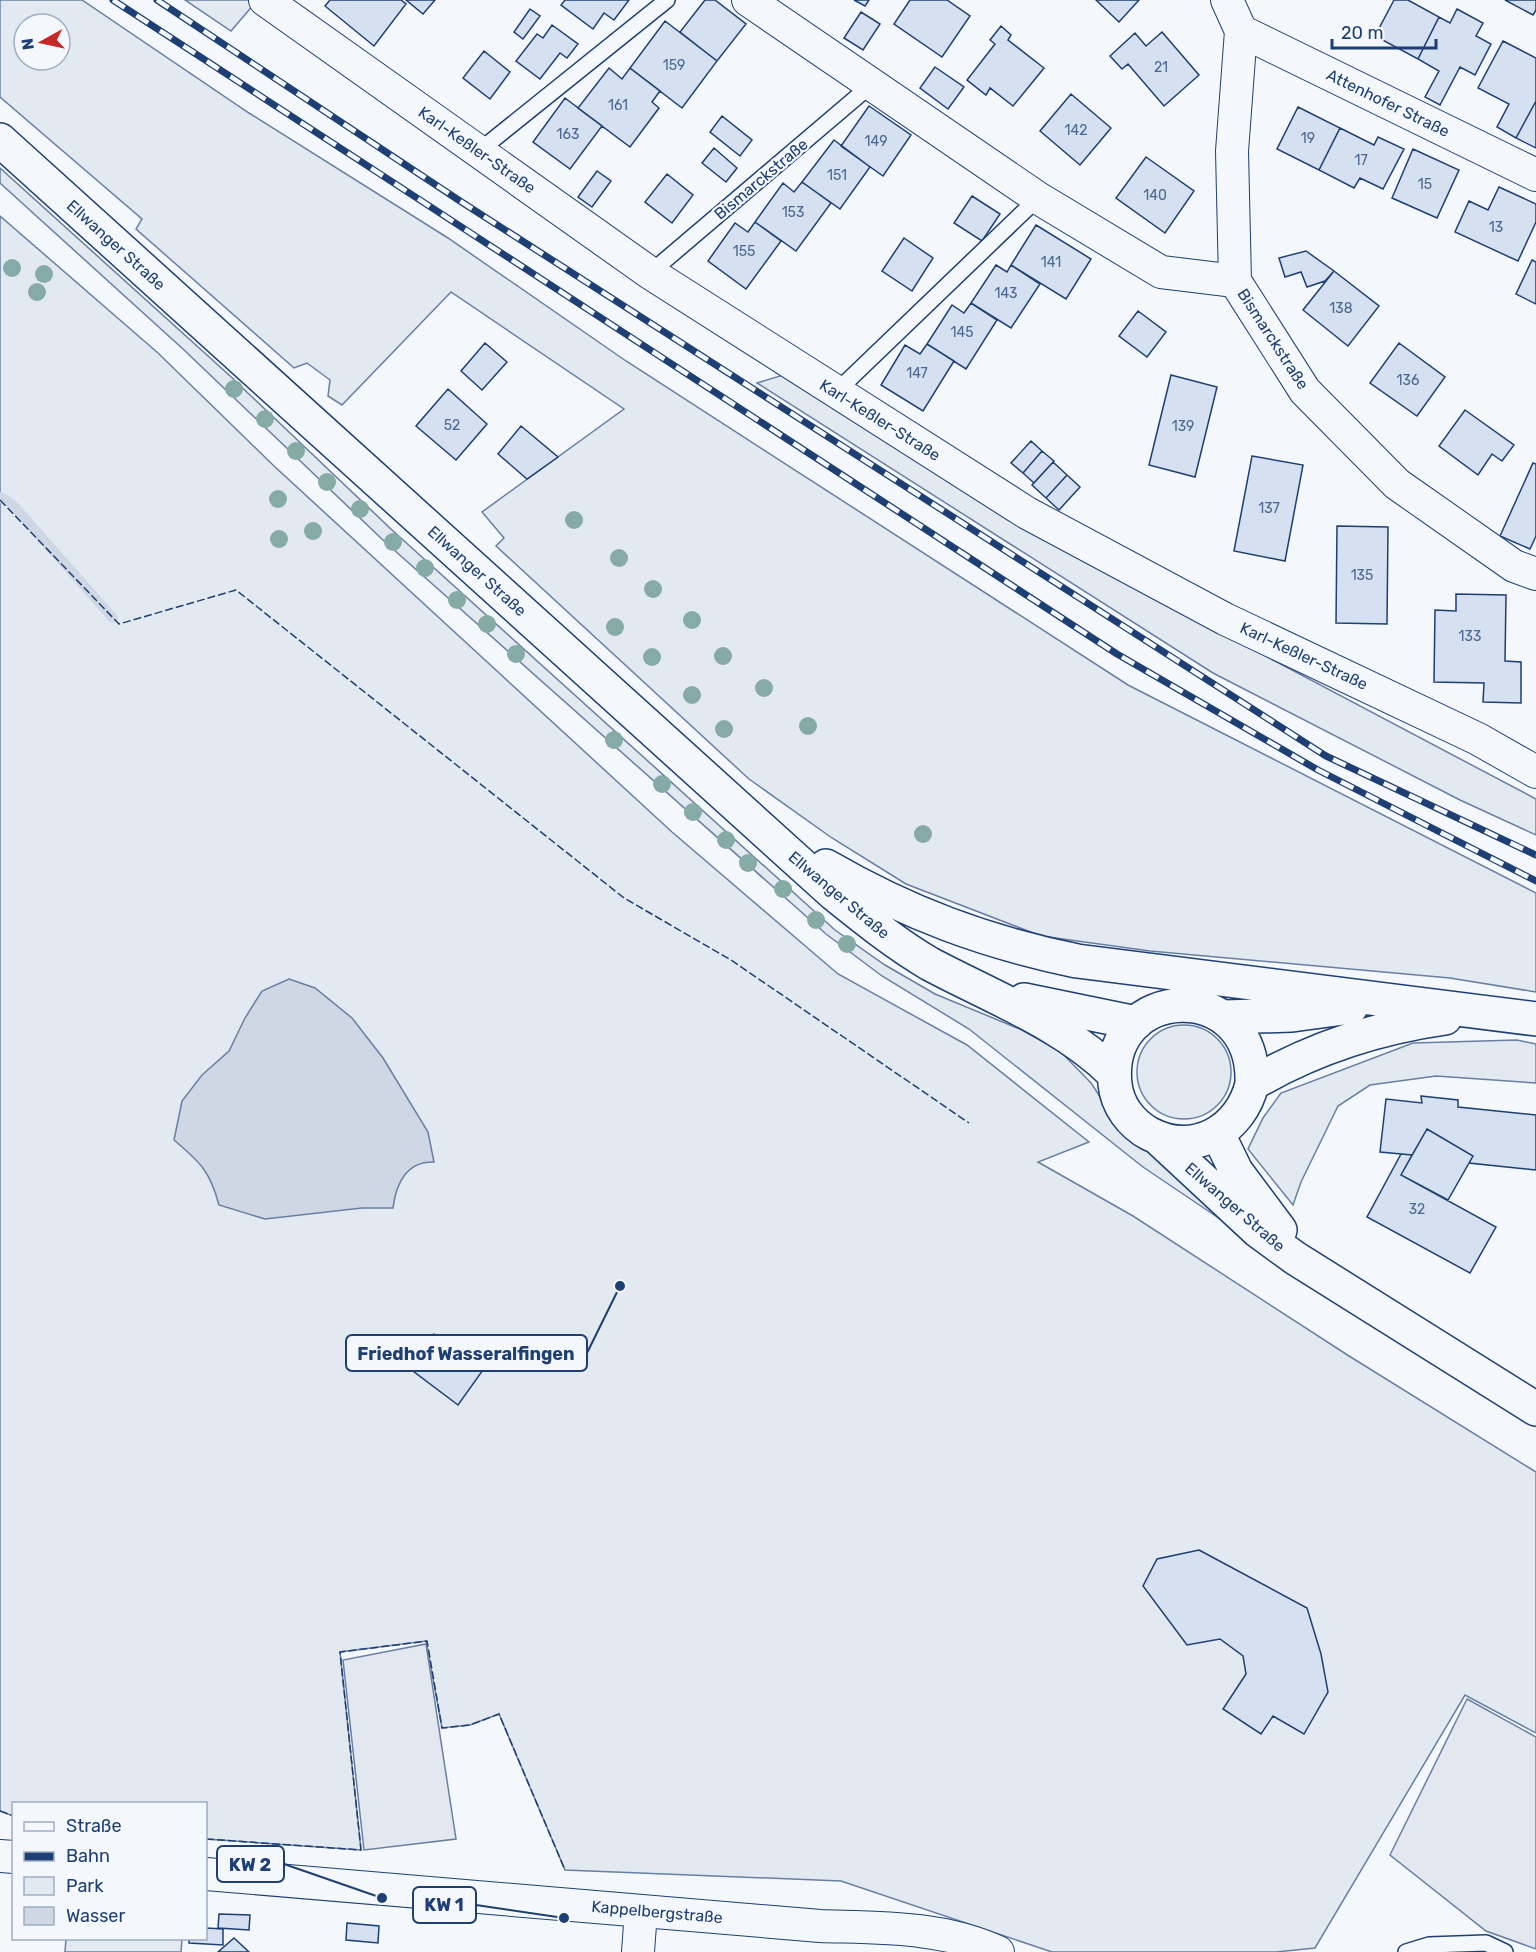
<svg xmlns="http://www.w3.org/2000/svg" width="1536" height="1952" font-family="Rubik,sans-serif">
<rect width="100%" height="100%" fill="#f4f7fb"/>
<path fill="#e3e9f0" stroke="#687fa3" stroke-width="1.5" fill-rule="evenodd" d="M0,0H82L249,113L448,238L626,361L1128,685L1536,893V992L1450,978L1150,951L1041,936L906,884L832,838L749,779L496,546L504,538L482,512L624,409L451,292L342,405L328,396L330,380L307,363L294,368L136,229L142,219L0,97ZM24,24H60V60H24Z
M185,0H251L255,3L231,31Z
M0,168L229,375L392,530L835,930L885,965L935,994L1022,1030L1061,1052L1091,1083L1118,1124L1158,1156L1226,1223L1143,1167L969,1029L882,976L826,934L384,541L183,349L0,183Z
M0,216L158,353L274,466L672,832L838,974L967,1045L1089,1142L1038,1162L1133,1216L1349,1356L1536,1472V1733L1465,1695L1315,1948L1276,1952H1052L841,1881L565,1870L499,1714L470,1725L442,1728L426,1641L340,1652L361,1850L206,1839V1804H14L13,1816L0,1811Z
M783,375L1008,520L1536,799V835L1460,800L1213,673L757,383Z
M1137 1072a47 47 0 1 1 94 0a47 47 0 1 1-94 0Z
M1517,1040L1536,1044V1083L1436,1076L1370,1085L1338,1106L1301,1182L1293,1205L1248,1149L1263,1118L1281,1093L1413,1043Z
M66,1939V1938L182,1939L181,1952H65Z"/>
<path fill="#e3e8f0" stroke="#687fa3" stroke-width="1.5" d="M426,1644L456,1839L364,1850L343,1660Z
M1467,1699L1536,1737V1949L1486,1931L1390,1855Z"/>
<path fill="#cfd7e4" stroke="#687fa3" stroke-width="1.5" d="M289,979L315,988L352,1018L383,1058L428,1132L434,1162C407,1161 396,1183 393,1208H362L265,1219L219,1205C210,1171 200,1162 174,1140L182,1101L202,1075L229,1051L245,1018L262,991Z"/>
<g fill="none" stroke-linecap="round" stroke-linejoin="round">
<path stroke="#cfd7e4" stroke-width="10" d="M0,497L12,504L113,618"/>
</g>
<path fill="#d5e0f0" stroke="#1d3f73" stroke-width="1.5" d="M330,0H401L406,4L374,46L325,6Z
M406,0H435L423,14Z
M565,0H629L614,20L604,13L593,29L561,5Z
M705,0H715L746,24L717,61L680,32Z
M854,0H869L865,6Z
M910,0H947L970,16L942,57L894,24Z
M1096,0H1139L1119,22Z
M1394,0H1408L1439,17L1418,59L1375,36Z
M1505,0H1536V10L1533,15Z
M530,9L540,16L523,39L514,32Z
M1457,9L1483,23L1476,36L1491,44L1475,75L1460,67L1440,105L1425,97L1439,71L1418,59L1439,17L1450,23Z
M861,12L880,24L863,50L844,38Z
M665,21L717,61L682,108L630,68Z
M552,25L578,44L567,58L560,53L540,79L516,61L537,34L543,38Z
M1001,26L1011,35L1008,40L1044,68L1013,106L990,88L986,95L967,80L995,44L990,40Z
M1162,32L1199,75L1164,106L1128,64L1122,69L1110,56L1135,33L1146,46Z
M1503,41L1536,58V101L1516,138L1497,127L1509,104L1478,88Z
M484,51L510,72L490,99L463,78Z
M935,67L964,87L948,109L920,88Z
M609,68L622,79L630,68L660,91L652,102L659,108L630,147L578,108Z
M1071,94L1111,128L1080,165L1040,131Z
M565,98L602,126L570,169L533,142Z
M1536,101V148L1516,138Z
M869,106L911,135L883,176L841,146Z
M1298,107L1340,128L1319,170L1277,149Z
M722,116L752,140L740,156L710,132Z
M1340,128L1374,145L1378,137L1404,149L1383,189L1360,178L1354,188L1319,170Z
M834,140L870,167L840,209L802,182Z
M714,148L737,168L726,182L702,163Z
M1413,149L1459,170L1437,218L1392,198Z
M1146,157L1194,191L1165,233L1116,198Z
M597,171L611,181L592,207L578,197Z
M667,174L693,195L672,223L645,202Z
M802,182L831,203L796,251L755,222L783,183L794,192Z
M1499,187L1536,204V222L1518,261L1455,232L1469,201L1488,210Z
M972,196L1000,214L982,241L954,223Z
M755,222L781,241L746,289L708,261L735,223L748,232Z
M1036,225L1091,259L1066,299L1011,265Z
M904,238L933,258L912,291L882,271Z
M1306,251L1334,271L1325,281L1307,287L1301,272L1285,277L1279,258Z
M1532,260L1536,262V304L1516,294Z
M996,265L1007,272L1011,265L1040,284L1011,328L971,303Z
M1334,271L1379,306L1348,346L1303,310Z
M971,303L997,320L966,369L927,344L952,305L964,313Z
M1138,311L1166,332L1147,357L1119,336Z
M485,343L507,362L482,390L461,371Z
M1399,343L1445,377L1417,416L1370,383Z
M927,344L954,361L923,411L881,385L905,345L920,354Z
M1171,375L1217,387L1195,477L1149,465Z
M448,389L487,424L456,460L416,426Z
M1465,410L1514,445L1502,461L1492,454L1478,475L1439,446Z
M521,426L558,457L527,479L498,454Z
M1031,441L1042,451L1023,473L1011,463Z
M1042,451L1054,461L1034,483L1023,473Z
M1252,456L1303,465L1285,561L1234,551Z
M1053,462L1067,475L1046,498L1032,485Z
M1533,463L1536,464V536L1530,549L1500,536Z
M1067,475L1080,487L1059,510L1046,498Z
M1337,526L1388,527L1387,624L1336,623Z
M1456,594L1506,595L1505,661L1521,662V703L1483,702L1484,683L1434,682L1435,610L1456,611Z
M1421,1096L1458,1100V1107L1536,1115V1170L1469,1163L1473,1156L1427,1129L1412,1155L1380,1152L1386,1099L1422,1103Z
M1427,1129L1473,1156L1448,1200L1401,1175Z
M1401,1154L1412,1155L1401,1175L1496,1227L1470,1273L1367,1217Z
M434,1334L483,1370L458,1405L409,1368Z
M1199,1550L1307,1608L1321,1654L1328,1692L1304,1734L1273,1716L1261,1734L1223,1709L1246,1674L1243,1656L1220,1639L1187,1645L1143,1586L1157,1559Z
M219,1914L250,1915L249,1930L218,1928Z
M347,1923L379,1926L378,1943L346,1940Z
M206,1928L223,1929V1945L189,1943V1938H206Z
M234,1938L249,1952H218Z"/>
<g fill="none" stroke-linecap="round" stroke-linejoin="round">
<g stroke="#1d3f73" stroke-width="18">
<path id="lane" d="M479,151L667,0
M650,273L871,85
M836,392L1038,198
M1406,1952L1429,1945L1486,1943L1505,1952"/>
</g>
<g stroke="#1d3f73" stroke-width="34">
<path id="street" d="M265,0L650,273L1027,513L1225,619L1478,739L1536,772
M748,0L1038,198L1161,272L1235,281
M1227,0L1241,31L1536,175
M1235,281L1305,391L1397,484L1514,566L1536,574
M1235,281L1232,151L1241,31
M0,1856L14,1857
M206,1874L820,1926C881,1928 942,1926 998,1952
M638,1952L641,1911"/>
</g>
<g stroke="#1d3f73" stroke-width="36">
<path id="secondary" d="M0,140L834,894C865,919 896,944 930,964C992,997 1064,1024 1114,1074
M826,866C907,913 985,942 1077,961L1536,1019
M1024,1000L1136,1023
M1224,1017L1292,1015L1351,1007
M1252,1084C1256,975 1104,983 1115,1084C1117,1105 1131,1124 1150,1134C1195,1157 1241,1130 1252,1084C1313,1048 1375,1028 1445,1018
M1218,1134L1236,1171L1280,1230
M1159,1139L1258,1231L1295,1258L1536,1409"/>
</g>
<use href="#lane" stroke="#f4f7fb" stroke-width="15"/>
<use href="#street" stroke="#f4f7fb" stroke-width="32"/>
<use href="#secondary" stroke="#f4f7fb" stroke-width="33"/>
<g stroke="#1d3f73" stroke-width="7">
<path id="rail" d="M113,0L1117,654L1318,770L1536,881
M157,0L460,201L1326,756L1536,855"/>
</g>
<use href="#rail" stroke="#f4f7fb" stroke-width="4.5" stroke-dasharray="14" stroke-linecap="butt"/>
<path stroke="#1d3f73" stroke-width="1.5" stroke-dasharray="8 3" stroke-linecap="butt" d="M0,500L119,624L236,590L624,898L731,960L969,1123
M0,1811L14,1816
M206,1839L361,1850L340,1652L427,1641L442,1728L470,1725L499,1714L565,1870"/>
</g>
<g fill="#86aba6">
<circle cx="12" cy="268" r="9"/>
<circle cx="44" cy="274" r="9"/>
<circle cx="37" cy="292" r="9"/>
<circle cx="234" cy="389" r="9"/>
<circle cx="265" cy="419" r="9"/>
<circle cx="296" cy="451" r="9"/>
<circle cx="327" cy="482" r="9"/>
<circle cx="278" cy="499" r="9"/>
<circle cx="360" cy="509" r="9"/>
<circle cx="574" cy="520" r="9"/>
<circle cx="313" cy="531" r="9"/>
<circle cx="279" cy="539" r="9"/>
<circle cx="393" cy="542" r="9"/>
<circle cx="619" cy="558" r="9"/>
<circle cx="425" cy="568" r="9"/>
<circle cx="653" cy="589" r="9"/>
<circle cx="457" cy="600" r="9"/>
<circle cx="692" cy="620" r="9"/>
<circle cx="487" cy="624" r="9"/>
<circle cx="615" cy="627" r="9"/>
<circle cx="516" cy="654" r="9"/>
<circle cx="723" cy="656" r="9"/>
<circle cx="652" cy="657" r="9"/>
<circle cx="764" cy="688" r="9"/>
<circle cx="692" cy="695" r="9"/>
<circle cx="808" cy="726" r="9"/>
<circle cx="724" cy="729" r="9"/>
<circle cx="614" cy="740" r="9"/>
<circle cx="662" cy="784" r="9"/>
<circle cx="693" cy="812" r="9"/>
<circle cx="923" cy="834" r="9"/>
<circle cx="726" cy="840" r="9"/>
<circle cx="748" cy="863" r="9"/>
<circle cx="783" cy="889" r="9"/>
<circle cx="816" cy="920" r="9"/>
<circle cx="847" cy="944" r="9"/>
</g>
<g text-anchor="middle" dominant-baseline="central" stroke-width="4.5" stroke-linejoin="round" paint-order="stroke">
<g font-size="14" fill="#4b6792">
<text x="674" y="65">159</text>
<text x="1161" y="67">21</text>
<text x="618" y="105">161</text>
<text x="1076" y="130">142</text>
<text x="568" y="134">163</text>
<text x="1308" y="138">19</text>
<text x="876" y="141">149</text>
<text x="1361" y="160">17</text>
<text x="837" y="175">151</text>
<text x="1425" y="184">15</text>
<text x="1155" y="195">140</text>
<text x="793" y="212">153</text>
<text x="1496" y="227">13</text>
<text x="744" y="251">155</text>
<text x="1051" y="262">141</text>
<text x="1006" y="293">143</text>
<text x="1341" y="308">138</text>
<text x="962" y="332">145</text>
<text x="917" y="373">147</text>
<text x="1408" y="380">136</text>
<text x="452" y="425">52</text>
<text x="1183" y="426">139</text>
<text x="1269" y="508">137</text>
<text x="1362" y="575">135</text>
<text x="1470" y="636">133</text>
<text x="1417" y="1209">32</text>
</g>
<g font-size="16" fill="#1d3f73" stroke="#f4f7fb">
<text transform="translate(1388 103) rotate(26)">Attenhofer Straße</text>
<text transform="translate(477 150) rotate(35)">Karl-Keßler-Straße</text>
<text transform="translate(761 179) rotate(-40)">Bismarckstraße</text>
<text transform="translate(116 245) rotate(42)">Ellwanger Straße</text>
<text transform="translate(1273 339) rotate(57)">Bismarckstraße</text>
<text transform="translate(880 420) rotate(32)">Karl-Keßler-Straße</text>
<text transform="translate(477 571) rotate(42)">Ellwanger Straße</text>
<text transform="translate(1304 656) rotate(25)">Karl-Keßler-Straße</text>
<text transform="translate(839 895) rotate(40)">Ellwanger Straße</text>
<text transform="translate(1235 1207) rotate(41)">Ellwanger Straße</text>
<text transform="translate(657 1912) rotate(5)">Kappelbergstraße</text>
</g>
</g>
<path fill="none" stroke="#1d3f73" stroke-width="2" d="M620 1286L587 1353M382 1898L284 1864M564 1918L476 1905"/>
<g fill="#1d3f73" stroke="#f4f7fb" stroke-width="2">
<circle cx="620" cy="1286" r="6"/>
<circle cx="382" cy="1898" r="6"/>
<circle cx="564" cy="1918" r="6"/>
</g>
<g fill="#f4f7fb" stroke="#1d3f73" stroke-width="2">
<rect x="346" y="1335" width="241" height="36" rx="6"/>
<rect x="217" y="1846" width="67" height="36" rx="6"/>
<rect x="413" y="1887" width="63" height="36" rx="6"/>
</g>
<g font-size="18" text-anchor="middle" font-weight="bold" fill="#1d3f73">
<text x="466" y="1360">Friedhof Wasseralfingen</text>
<text x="250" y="1871">KW 2</text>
<text x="444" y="1911">KW 1</text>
</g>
<rect x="12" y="1802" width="195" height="138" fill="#f4f7fb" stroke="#9eadc5" stroke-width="1.5"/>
<rect x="24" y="1822" width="30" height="9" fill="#f4f7fb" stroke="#9eadc5" stroke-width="1.5"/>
<text x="66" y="1832" font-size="18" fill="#1d3f73">Straße</text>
<rect x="24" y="1852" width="30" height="9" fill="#1d3f73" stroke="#9eadc5" stroke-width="1.5"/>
<text x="66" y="1862" font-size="18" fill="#1d3f73">Bahn</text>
<rect x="24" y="1877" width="30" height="18" fill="#e3e9f0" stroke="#9eadc5" stroke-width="1.5"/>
<text x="66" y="1892" font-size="18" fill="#1d3f73">Park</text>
<rect x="24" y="1907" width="30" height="18" fill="#cfd7e4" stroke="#9eadc5" stroke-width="1.5"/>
<text x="66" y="1922" font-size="18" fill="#1d3f73">Wasser</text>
<g transform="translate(42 42) rotate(262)"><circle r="28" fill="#f4f7fb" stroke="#9eadc5" stroke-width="1.5"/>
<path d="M0-4.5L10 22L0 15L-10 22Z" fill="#c62828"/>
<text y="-9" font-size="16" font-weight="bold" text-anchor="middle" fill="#1d3f73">N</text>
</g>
<path d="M1332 39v9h104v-9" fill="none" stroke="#1d3f73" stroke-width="3"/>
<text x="1341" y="39" font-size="18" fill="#1d3f73" stroke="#f4f7fb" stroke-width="4.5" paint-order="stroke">20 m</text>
</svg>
